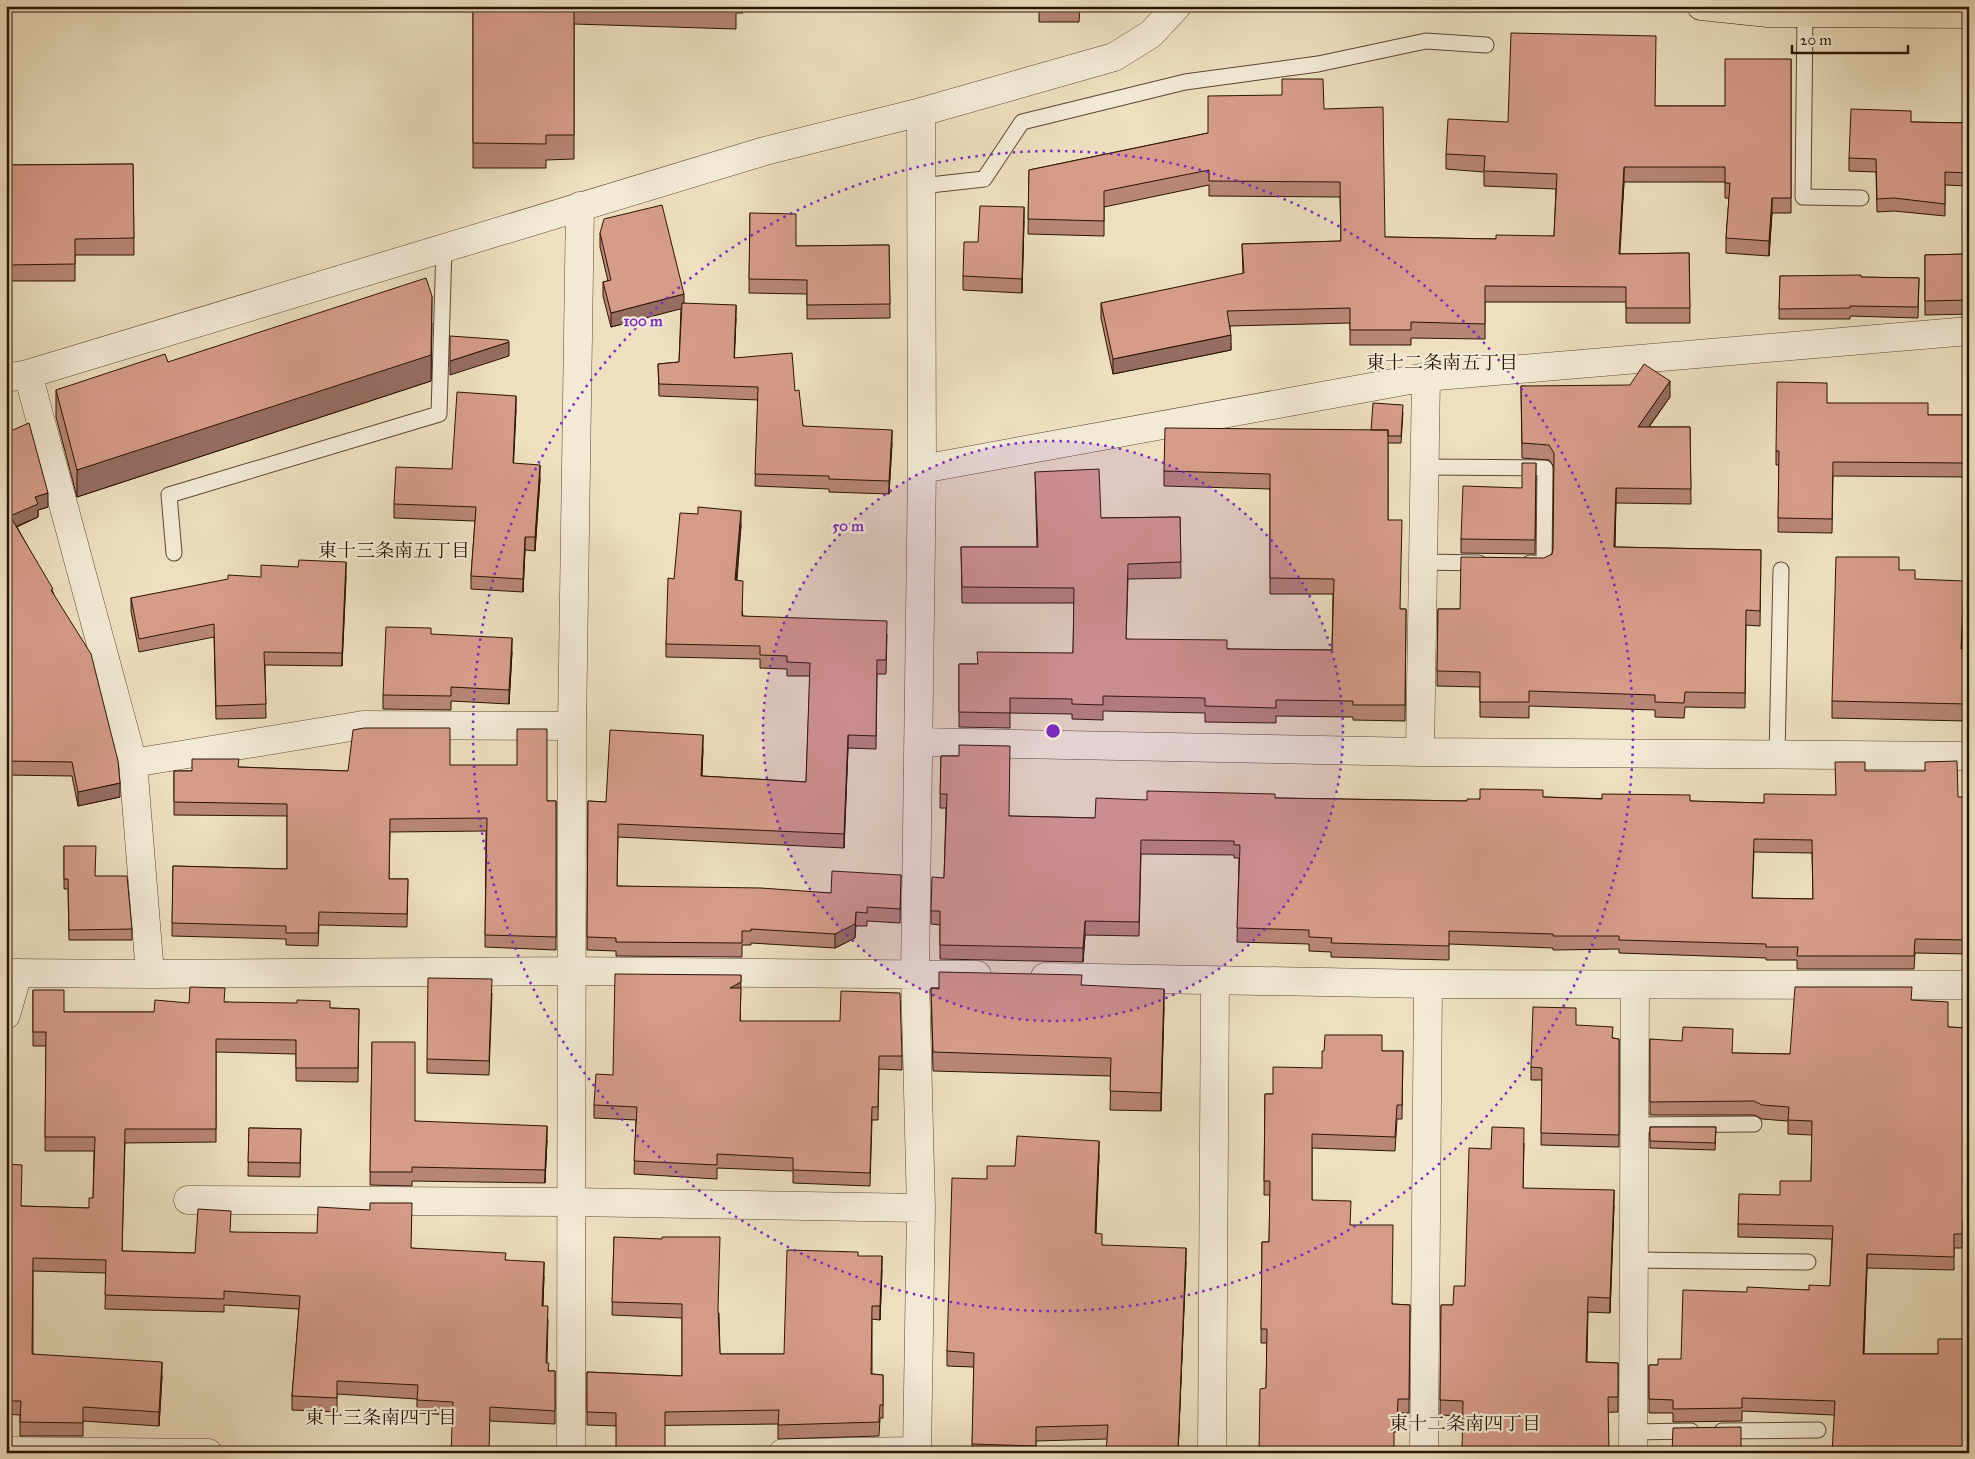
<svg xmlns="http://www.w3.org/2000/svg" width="1975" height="1459" font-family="'IM FELL Great Primer','Noto Serif JP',serif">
<rect width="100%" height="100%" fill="#eddfc0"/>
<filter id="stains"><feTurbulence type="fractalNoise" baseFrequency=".004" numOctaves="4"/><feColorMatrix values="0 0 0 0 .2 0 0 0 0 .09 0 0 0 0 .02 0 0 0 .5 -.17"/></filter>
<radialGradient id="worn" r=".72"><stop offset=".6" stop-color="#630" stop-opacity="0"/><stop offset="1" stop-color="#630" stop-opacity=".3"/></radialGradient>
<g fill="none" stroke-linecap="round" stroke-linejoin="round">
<g stroke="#5d4633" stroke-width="17">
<path id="service" d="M1805,13L1803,197L1861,198
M921,186L984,179L1022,122L1185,82L1318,64L1426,41L1486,45
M1425,467L1545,468L1544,564L1530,563
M174,553L169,495L439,414L444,247
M1424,562L1479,563
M1777,755L1781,570
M1634,1125L1754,1124
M1634,1260L1808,1262
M1722,1431L1818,1430
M1633,1432L1691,1431"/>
</g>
<g stroke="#5d4633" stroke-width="29">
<path id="minor" d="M28,374L133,763L150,974
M6,378L28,374L765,151L921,112L1114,57L1151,34L1177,6
M922,469L1426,377L1969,331
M920,742L1420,752L1969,756
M1420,752L1426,377
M133,763L363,725L572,726
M6,973L150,974L571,971L977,975
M1045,977L1428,984L1969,985
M6,1015L18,973
M188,1200L572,1202L921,1208
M6,1451L208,1453
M571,1453L572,726L580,206
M783,1453L917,1451
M917,1453L921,1208L915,974L922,469L921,112
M1212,1453L1215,981
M1424,1453L1428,984
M1633,1453L1635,985"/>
</g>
<g stroke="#2d1304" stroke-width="29">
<path id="trunk" d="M1701,6L1768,13L1969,14"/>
</g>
<use href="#service" stroke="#f3ead6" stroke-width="15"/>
<use href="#minor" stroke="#f3ead6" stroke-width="28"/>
<use href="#trunk" stroke="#eddfc0" stroke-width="28"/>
</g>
<path fill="#b88677" stroke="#2d1304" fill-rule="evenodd" d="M473,6H743V13H736V29L574,24V159L546,160V168H473Z
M1039,6H1104V8H1080L1079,22H1039Z
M1791,59V213H1772L1769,256L1726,253V238L1729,198H1725V182H1624L1619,254L1689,253L1690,323H1626V302H1485V339L1411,338V345H1350V323L1230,326L1231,350L1113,374L1101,318V303L1243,274L1242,244L1341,241L1340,197L1209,196V185L1104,207V236L1028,234L1029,170L1324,109L1385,237L1496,239L1554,236L1556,189L1484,186V172L1446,169V154L1508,122L1656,106H1725Z
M1911,122L1969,123V186L1945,185V216L1894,211L1877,212L1876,172L1849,171V158Z
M133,164L134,255H75V281H6V165Z
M750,213L796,246L889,245L890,318L807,319V294L749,293Z
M1024,221L1022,293L963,290V276L978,242Z
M600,233L684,303L736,318L734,358L795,391L803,426L892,443L889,494L829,492V489L755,486L758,400L659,396L658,364L679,362L681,308L611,327L603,296V282L608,281L600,247Z
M1968,254V314L1925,315V255Z
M1780,276L1919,278L1918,318L1850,316V319H1779Z
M432,323L431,381L77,497L56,417V390L168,362Z
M1521,386L1670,397L1649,427H1690L1691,504L1616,503L1615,547L1761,550L1760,626L1746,625L1745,708L1685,707L1684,718L1655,717V710L1529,706V718L1480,717V687L1437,686L1438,609H1460L1552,554L1553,549L1554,467L1549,460L1522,458Z
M1827,403L1928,415H1967L1966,477L1833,476L1832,533L1778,532L1779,465H1776V451Z
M516,409L513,463L540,479L535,551L525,550L523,592L471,589V576L475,521L394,518V504L452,469Z
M1403,412L1401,443H1388V520L1400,609H1406L1405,721L1353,720V717L1276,716V723L1205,722V713L1103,711V720L1072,719V714L1010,713V728L959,727V664H977L1073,653L1074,603H962L961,547H1037L1035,472L1101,518L1180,517L1181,578L1128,579L1126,639L1227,649L1332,650L1333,594H1270V489L1164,486V471L1371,430Z
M6,433L48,507L38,510V517L17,527L53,592L120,797L78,806L72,776L6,775Z
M1536,463L1535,554L1461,553V539L1522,488Z
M741,525L737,580L743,616L887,634L886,674H877L876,749L848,748L844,848L618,837L617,886L831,893L901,875L900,923L867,921V926H856L855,938L835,948L751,943V945H742V957L616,956V951L587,950L588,801L606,802L703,749L702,776L806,782L810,676H787V669L760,668V659L666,657V644L674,579Z
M1899,570L1915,579L1964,598L1962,649H1968L1967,721L1832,718V701Z
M346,576L342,666L265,665L266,718L216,719L214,637L139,652L131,611V598Z
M431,634L512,652L509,704L451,701V710L383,709V695Z
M941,756H959L1009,816L1095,818L1147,800L1275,798L1467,801L1480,799L1543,797L1764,803L1836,795L1865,771L1958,797L1967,891H1969V954L1915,953L1914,969H1797V960H1766V958L1619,953V949L1553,950V948L1449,944V960L1331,957V952L1309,951V944L1237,942L1239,858H1234V855L1141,854L1139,936L1085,935L1083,962L940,959V925L931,924V911L944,878L946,808H940ZM1754,852L1812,853L1813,899L1752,898Z
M450,765L547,801H556V950L485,947L486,831L390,832L389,879H408L407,927L319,925L318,946L286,945V939L172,936L173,866L287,869V816L174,815V771H192L239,767L348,771Z
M64,846L96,876L132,929V940H69L68,889H64Z
M1082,985L1164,1007L1161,1111L1110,1110L1111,1076L933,1071L931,988Z
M33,990L64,1012H154L189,1003L225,1002L330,1008L359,1009L358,1082L296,1081V1054L216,1052V1142L125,1143L122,1251L195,1253L231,1232L411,1248L506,1260L544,1276L543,1306L548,1320L547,1363L549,1371H555V1424L490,1421L452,1415L417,1413V1399L337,1394V1412L292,1410V1396L299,1309L224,1305V1312L105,1309L106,1273L33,1271V1354L162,1376L159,1426L83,1421V1436H20V1415L6,1414V1164L21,1206L89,1208L93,1198L94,1151H45L46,1046H33Z
M492,993L489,1075L427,1073V1059Z
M1912,1000L1948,1027L1969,1028V1233H1963L1962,1248H1954V1270L1867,1268L1864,1354H1938L1969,1339V1422L1834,1415L1742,1411V1421L1673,1422V1413H1649V1365H1658L1681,1359L1747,1292L1809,1290L1830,1286L1832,1239L1738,1237V1224L1780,1195L1811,1181L1812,1135L1788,1134V1121L1762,1119L1754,1115H1650V1039L1733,1053L1790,1054Z
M740,1021L902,1056V1070L879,1069L878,1120H872L870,1186L793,1183V1171L717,1168V1179L634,1174L636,1120L594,1118V1105L613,1075Z
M1576,1025L1613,1038L1619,1039V1147L1541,1145L1542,1080H1531V1067Z
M372,1042L415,1121L547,1140L545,1183L412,1181V1186L370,1185Z
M1382,1051H1403L1402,1119H1397L1395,1151L1312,1148V1200L1350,1225L1393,1304L1410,1305L1409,1413H1398L1397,1432H1394L1266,1388L1267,1343H1261L1262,1242H1269L1270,1195H1264L1265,1094H1273L1322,1068Z
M1650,1127H1716L1715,1150L1650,1148Z
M249,1128L301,1129L300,1177L248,1176Z
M1524,1143L1523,1189L1614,1205L1610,1313L1588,1312L1587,1362L1618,1363V1412L1463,1416L1440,1415L1441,1305H1453L1465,1286L1491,1149Z
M1099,1155L1096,1233L1102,1245L1186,1262L1178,1449L1192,1453L1107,1439L1036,1441V1453H972L974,1367L947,1366V1351L987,1179L1015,1166Z
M614,1237L719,1313L720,1354H784L858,1256L882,1270L880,1320L872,1319V1374L883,1375V1418H880L879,1436L778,1439V1424L616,1426L587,1425V1372L682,1376V1318L612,1315Z"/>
<path fill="#966d61" stroke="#2d1304" d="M1624,167V182L1619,269V254Z
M1772,198V213L1769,256V241Z
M1024,207V221L1022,293V279Z
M684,294V308L611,327V313Z
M432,296L431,381L77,497V470Z
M736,305V318L734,370V358Z
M1231,335V350L1113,374V359Z
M509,342V356L450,375V361Z
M1670,381V397L1638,442V427Z
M516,396V409L513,477V463Z
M892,430V443L889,494V481Z
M540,465V479L535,551V537Z
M1616,488V503L1614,563V547Z
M48,493V507L38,510V517L10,529V516L35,497Z
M741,511V525L735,594V580Z
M525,537V550L523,592V579Z
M346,562V576L342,666V653Z
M1964,581V598L1961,666V649Z
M512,638V652L509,704V690Z
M703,735V749L701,790V776Z
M848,735V748L844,848V834Z
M120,783V797L78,806V792Z
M856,912L855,938L835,948V934Z
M1085,921V935L1083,962V948Z
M741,975L740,1034L730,988Z
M1164,989V1007L1161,1111V1093Z
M547,1126V1140L545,1183V1170Z
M1099,1141V1155L1095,1247V1233Z
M1614,1190V1205L1610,1313V1298Z
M1186,1248V1262L1178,1453Z
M1867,1254V1268L1863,1367V1354Z
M882,1256V1270L880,1320V1306Z
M544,1262V1276L542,1320V1306Z
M162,1362V1376L159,1426V1412Z"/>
<path fill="#d69c8a" stroke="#2d1304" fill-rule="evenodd" d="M473,6H574V135H546V144L473,143Z
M1511,33L1656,36L1655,106H1725V59H1791V198H1772L1769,241L1726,238L1730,183H1725V167H1624L1619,254L1689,253L1690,308H1626V287L1485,286V324L1411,322V330H1350V308L1227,311L1231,335L1113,359L1101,303L1244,273L1242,244L1341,241L1340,182L1209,181V170L1104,191V221L1028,219L1029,170L1208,133V96L1282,95V79H1323L1324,109L1383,107L1385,237L1496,239V235L1554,236L1557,174L1484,171L1485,156L1446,154L1448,119L1508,122Z
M1851,109L1911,111V122L1969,123V173L1945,172V204L1894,198L1877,199L1876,159L1849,158Z
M133,164L134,238L75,239V264L6,265V165Z
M662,205L684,294L611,313L603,282L611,280L600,233L604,219Z
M980,206L1024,207L1022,279L963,276L964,242H978Z
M750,213L796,214V246L889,245L890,304L807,305V280L749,279Z
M1968,254V300L1925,301V255Z
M1861,275V277L1919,278L1918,307L1850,306V308L1779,309L1780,276Z
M426,278L432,296L431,355L77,470L56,390L165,354L168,362Z
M682,303L736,305L734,358L792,353L795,391L799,390L803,426L892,430L889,481L829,479V476L755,474L758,387L659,384L658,364L679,362Z
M450,336L508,340L509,342L450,361Z
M1644,364L1670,381L1638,427H1690L1691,489L1616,488L1614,547L1761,550L1760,611L1746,610L1745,693L1685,692L1684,703L1655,702V695L1529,691V702H1480V672L1437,671L1438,609H1460L1461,557L1544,558L1552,554L1553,549L1554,453L1549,445L1522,443L1521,386L1630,385Z
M1777,382L1827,383V403H1928V415H1967L1966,463L1833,462L1832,519L1778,518L1779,451H1776Z
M457,392L516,396L513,463L540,465L535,537H525L523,579L471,576L476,507L394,504L396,467L452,469Z
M1373,403L1403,405L1401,436H1388V430H1371Z
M29,423L48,493L35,497L38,504L10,516L53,589L51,590L91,654L118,761L120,783L78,792L72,762L6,761V433Z
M1165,428L1388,430V520H1402L1400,609H1406L1405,705H1353V701L1276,700V708L1205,706V698L1103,696V705L1072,704V699L1010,698V713L959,712V664H978L977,652L1073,653L1074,588L962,587L961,547H1038L1035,472L1099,469L1101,518L1180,517L1181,562L1128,564L1126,639L1227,640V649L1332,650L1334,579L1270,578V474L1164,471Z
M1522,463H1536L1535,540L1461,539L1463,486L1522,488Z
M698,507L741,511L735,580L743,581L742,616L887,621L886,660H877L876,736L848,735L844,834L618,824L617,886L761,888L831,893L832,871L901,875L900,909L867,907V913L856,912L855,924L835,934L751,929V931H742V943L616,942V938L587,937L588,801L606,802L610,730L703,735L701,776L806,782L810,663L787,662V656L760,655V646L666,644L668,578L674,579L680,513L698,514Z
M1836,557H1899V570H1915V579L1964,581L1961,649H1968L1967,704L1832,701Z
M299,560L346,562L342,653L264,652L266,704L216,706L214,624L139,639L131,598L228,579V575L261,577V565L298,567Z
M386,627L431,628V634L512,638L509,690L451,687V696L383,695Z
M364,728H450V765H517V729H547V801H556V937L485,935L487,818L390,819L389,879H408L407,914L319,912L318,933H286V926L172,923L173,866L287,869V804L174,802V771H192V759H239L238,767L348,771L353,730Z
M959,745L1010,746L1009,816L1095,818L1096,798L1147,800V791L1275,794V798L1467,801V799H1480V789L1543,790V797L1602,799V794L1690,795V801L1764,803V794L1836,795L1835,762H1865V771H1925V762L1957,761L1958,797H1968L1967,891H1969V940L1915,939L1914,956H1797L1798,947H1766V944L1619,940V936H1553V934L1449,931V946L1331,943L1332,938L1309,937V930L1237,928L1240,845H1234V841L1141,840L1139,922L1085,921L1083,948L940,945V911H931L932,877L944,878L947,794H940L941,756H959ZM1754,839L1812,840L1813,899L1752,898Z
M64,846H96L95,876H127L132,929L69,930L68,879H64Z
M939,972L1082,975L1081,985L1164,989L1161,1093L1110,1091L1111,1058L933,1052L931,988L939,989Z
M615,974L741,975V982L730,988H741L740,1021H840L841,991L900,993L902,1056H879L878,1107H872L870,1173L793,1170V1158L717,1154V1165L634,1161L637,1107L594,1105L596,1074L613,1075Z
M428,978L492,979L489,1061L427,1059Z
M190,987L225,988L224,1002L297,1003V1000L330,1001V1008L359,1009L358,1068H296V1040L216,1039V1129H125L122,1251L195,1253L198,1209L231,1211L230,1232L317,1233L318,1207L370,1210V1203H412L411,1248L506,1253L505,1260L544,1262L542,1306H548L546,1363H549L548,1371H555V1411L490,1407L489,1453H451L453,1402L417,1400L418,1385L337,1381V1398L292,1396L300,1296L224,1291V1299L105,1295L106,1260L33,1258L32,1354L162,1362L159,1412L83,1407V1423L20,1422L21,1401H6V1164L22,1165L21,1206L89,1208V1198H93L95,1137H45L46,1032H33V990H64V1012H154L155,1000L189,1003Z
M1795,987H1912L1911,1000L1948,1002V1027L1969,1028V1220H1963L1962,1234H1954V1257L1867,1254L1863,1354H1938V1339H1969V1409H1967L1966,1453H1832L1835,1401L1742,1398V1408L1673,1409V1400L1649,1399V1365H1658V1359H1681L1683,1290L1747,1292V1287L1809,1290V1285L1830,1286L1833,1226L1738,1224L1739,1194L1780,1195V1181H1811L1812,1121L1788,1120L1789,1107L1762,1105L1754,1101L1650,1102V1039L1682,1041L1683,1027L1733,1029L1732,1053L1790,1054Z
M1533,1007L1576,1008V1025L1613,1027L1612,1038L1619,1039V1135L1541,1133L1542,1068L1531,1067Z
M1325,1035H1382V1051H1403L1402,1105H1397L1395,1137L1312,1134V1200L1351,1201L1350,1225H1393L1392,1304L1410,1305L1409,1399H1398L1397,1418H1394V1453H1259L1260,1389L1266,1388L1267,1329H1261L1262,1242H1269L1270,1181H1264L1265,1094H1273V1067L1322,1068V1051H1324Z
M372,1042H415V1121L547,1126L545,1170L412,1167V1172H370Z
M1492,1127L1524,1128L1523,1188L1614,1190L1610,1298L1588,1297L1586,1362L1618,1363V1397H1608L1609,1453H1462L1463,1401L1440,1400L1441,1305H1453L1454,1286H1465L1469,1148L1491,1149Z
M1650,1127H1716L1715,1143L1650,1141Z
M249,1128L301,1129L300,1163L248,1162Z
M1017,1136L1099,1141L1095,1233L1102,1234V1245L1186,1248L1178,1449H1192V1453H1106L1108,1425L1036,1427V1446L972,1444L974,1353L947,1351L952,1178L987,1179V1166H1015Z
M614,1237L662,1239V1237H720L718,1308L720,1354H784L787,1250L858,1252V1256H882L880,1306H872L871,1374L883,1375V1405H880L879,1422L778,1425L779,1410L665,1412V1453H616V1413L587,1412V1372L682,1376V1304L612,1302Z
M1741,1427V1453H1672L1673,1428Z"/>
<circle cx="1053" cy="731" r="290" fill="#7b2cbf" fill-opacity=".12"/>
<g fill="none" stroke="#7b2cbf" stroke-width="2.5" stroke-dasharray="2.5 5">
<circle cx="1053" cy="731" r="290"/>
<circle cx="1053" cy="731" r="580"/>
</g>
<g text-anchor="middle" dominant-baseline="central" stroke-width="4.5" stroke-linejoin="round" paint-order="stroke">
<g font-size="19" fill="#2d1304" stroke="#f3ead6">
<text x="1442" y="362">東十二条南五丁目</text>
<text x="394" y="550">東十三条南五丁目</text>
<text x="381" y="1417">東十三条南四丁目</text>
<text x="1465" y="1423">東十二条南四丁目</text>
</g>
</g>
<circle cx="1053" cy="731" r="8" fill="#7b2cbf" stroke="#f3ead6" stroke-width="2.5"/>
<g font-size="15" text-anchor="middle" font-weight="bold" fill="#7b2cbf" stroke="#f3ead6" stroke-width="4.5" stroke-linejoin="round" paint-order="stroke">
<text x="643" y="326">100 m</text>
<text x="848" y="531">50 m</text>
</g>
<rect width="1975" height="1459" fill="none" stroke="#eddfc0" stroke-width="25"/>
<rect x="8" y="8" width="1960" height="1444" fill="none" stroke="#2d1304" stroke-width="2.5"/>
<rect x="12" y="12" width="1950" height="1434" fill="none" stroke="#2d1304"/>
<path d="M1792 45v8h116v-8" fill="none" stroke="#2d1304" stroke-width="2.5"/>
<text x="1800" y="45" font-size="15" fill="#2d1304" stroke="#f3ead6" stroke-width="4" paint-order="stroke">20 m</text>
<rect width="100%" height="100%" filter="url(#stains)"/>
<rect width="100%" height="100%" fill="url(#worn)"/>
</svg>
